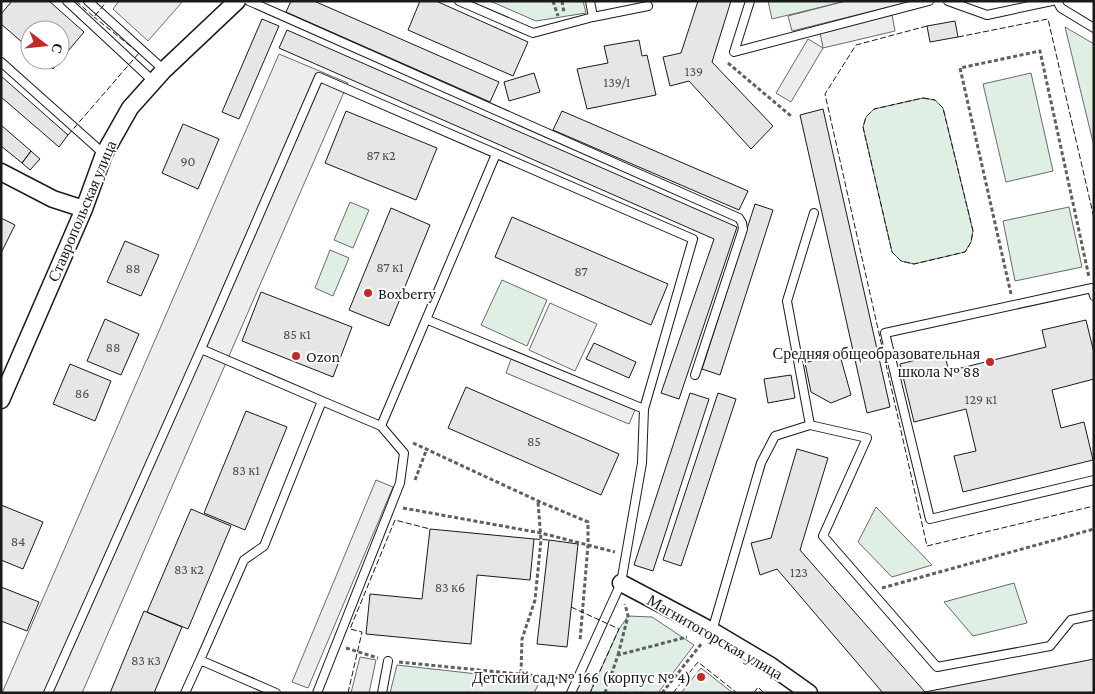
<svg xmlns="http://www.w3.org/2000/svg" width="1095" height="694" font-family="'Crimson Pro',serif">
<rect width="100%" height="100%" fill="#fff"/>
<path fill="#e0efe3" stroke="#6a6a6a" d="M490,1H583L586,13L536,21Z
M768,1H846L772,19Z
M1065,27L1094,44V146Z
M1031,73L1053,171L1006,182L983,84Z
M923,98L935,100L943,108L973,231L971,242L965,252L914,264L901,261L892,252L863,127L866,117L874,109Z
M350,202L369,210L353,248L334,240Z
M1069,207L1082,267L1015,281L1003,221Z
M330,250L349,258L333,296L315,288Z
M502,280L547,300L527,346L481,325Z
M876,507L932,565L892,577L858,542Z
M1014,583L1027,623L973,636L944,602Z
M628,616L652,617L694,645L658,693H590L619,629Z
M397,665L540,681L534,693H390Z
M701,668L733,693H681Z"/>
<path fill="#ededed" stroke="#6a6a6a" d="M119,1H183L148,41L113,9Z
M846,1H913L792,31L788,16Z
M892,15L895,31L823,48L791,102L776,93L808,39L823,48L820,32Z
M279,54L348,83L82,693H2Z
M550,303L597,324L575,371L529,350Z
M511,359L635,410L629,424L506,373Z
M376,480L393,487L308,688L292,682Z
M360,657L376,660L369,693H351Z
M584,673L596,678L590,693H574Z"/>
<path fill="#e6e6e6" stroke="#1a1a1a" d="M12,1H49L84,32L53,69L43,60H60V30H30V49L1,24V14Z
M291,1H314L499,82L490,102L286,12Z
M420,1H436L528,42L513,76L408,30Z
M698,1H731L712,62L773,126L751,149L689,81L670,86L663,57L681,53Z
M262,19L279,26L239,119L222,112Z
M955,21L958,37L930,42L927,26Z
M287,30L737,227L679,399L661,393L714,239L279,48Z
M639,40L642,56L647,55L656,95L587,109L577,69L608,63L604,46Z
M534,73L540,92L509,101L504,82Z
M1,76L68,135L59,147L1,97Z
M823,109L890,407L867,413L800,115Z
M346,111L437,148L416,200L325,163Z
M562,111L748,191L739,210L553,130Z
M183,124L219,139L198,189L162,173Z
M1,125L31,151L22,163L1,146Z
M31,151L40,159L30,170L22,163Z
M755,204L773,210L720,375L702,369Z
M391,208L430,225L389,326L349,310Z
M512,217L668,284L651,325L495,257Z
M1,218L15,225L1,253Z
M125,241L159,255L141,296L107,282Z
M261,292L352,327L333,377L242,341Z
M105,319L139,334L121,375L87,361Z
M1086,320L1094,353V379L1052,390L1061,428L1084,422L1093,460L963,492L954,456L976,451L966,409L914,422L900,364L944,353L949,371L1046,347L1042,330Z
M594,343L636,362L629,378L586,359Z
M839,352L851,395L831,403L811,392L805,363Z
M70,364L111,381L95,421L53,404Z
M791,375L795,398L768,403L764,379Z
M466,387L619,454L601,495L448,428Z
M690,393L709,399L653,571L634,565Z
M718,393L736,399L681,566L663,560Z
M246,411L287,427L245,530L204,513Z
M797,449L828,458L800,550L925,692L1094,659V693H883L777,569L760,575L751,543L771,538Z
M1,505L43,522L23,569L1,560Z
M191,509L231,526L188,629L147,612Z
M430,529L534,539L530,580L477,575L471,644L366,634L370,594L422,599Z
M549,540L578,544L567,647L537,644Z
M1,587L39,602L27,631L1,621Z
M144,611L182,627L154,693H110Z"/>
<g fill="none" stroke-linecap="round" stroke-linejoin="round">
<g stroke="#1a1a1a" stroke-width="10">
<path id="service" d="M67,1L153,81
M88,1L164,70
M249,1L739,218L742,223L743,229L695,375
M459,1L533,33L593,17
M590,1L593,17L648,6
M750,1L734,52L929,1
M948,1L987,15L1052,1
M1057,1L1061,8L1094,28
M1,62L104,154
M1094,296L1092,288L885,333L930,519L1094,480
M428,320L644,409
M201,349L319,77L693,239L644,409L642,463L621,583L571,693
M810,425L787,301L814,213
M712,631L761,463L775,436L810,425L867,438L823,536L937,667L1050,646L1071,620L1094,615
M200,660L244,560L264,546L322,401L381,426L496,154
M48,693L201,349L322,401
M185,693L200,660L276,693
M317,693L400,483L404,453L381,426
M382,693L388,661"/>
</g>
<g stroke="#1a1a1a" stroke-width="19">
<path id="minor" d="M1,172L53,199L84,209
M1,400L84,209L104,154L130,108L164,70L237,1
M621,583L712,631L771,666L809,693"/>
</g>
<path stroke="#5f5f5f" stroke-width="3" stroke-dasharray="4 2.5" stroke-linecap="butt" d="M553,1L558,16
M562,1L564,13
M728,63L791,116
M1011,294L960,68L1040,51L1089,277
M413,443L538,501L588,522V545L580,641
M415,480L426,451
M403,508L541,533L615,552
M882,588L1094,529
M346,648L378,658
M618,655L628,616L625,604
M399,662L559,678L566,673
M521,673L522,639L535,600L541,540L538,502
M605,693L618,655L687,637
M662,693L702,643"/>
<use href="#service" stroke="#fff" stroke-width="8"/>
<use href="#minor" stroke="#fff" stroke-width="16"/>
<path stroke="#1a1a1a" stroke-width="1" stroke-dasharray="6 2.5" stroke-linecap="butt" d="M76,1L94,17L107,1
M927,26L856,45L825,94L927,546L1094,506
M958,37L1048,19L1094,218
M923,98L935,100L943,108L973,231L971,242L965,252L914,264L901,261L892,252L863,127L866,117L874,109Z
M68,135L139,53L94,17
M534,539L549,540
M571,607L619,629L590,693
M348,693L362,632L350,629L395,520L430,529
M673,693L698,662L737,693
M754,693L758,687L764,693"/>
</g>
<g fill="#c62828" stroke="#fff" stroke-width="2">
<circle cx="368" cy="293" r="5"/>
<circle cx="296" cy="356" r="5"/>
<circle cx="990" cy="362" r="5"/>
<circle cx="701" cy="677" r="5"/>
</g>
<g text-anchor="middle" dominant-baseline="central" stroke-width="4" stroke-linejoin="round" paint-order="stroke">
<g font-size="14" fill="#4d4d4d">
<text x="694" y="71">139</text>
<text x="617" y="82">139/1</text>
<text x="381" y="155">87 к2</text>
<text x="188" y="161">90</text>
<text x="390" y="267">87 к1</text>
<text x="133" y="268">88</text>
<text x="581" y="271">87</text>
<text x="297" y="334">85 к1</text>
<text x="113" y="347">88</text>
<text x="82" y="393">86</text>
<text x="981" y="399">129 к1</text>
<text x="534" y="441">85</text>
<text x="246" y="470">83 к1</text>
<text x="18" y="541">84</text>
<text x="189" y="569">83 к2</text>
<text x="799" y="572">123</text>
<text x="450" y="587">83 к6</text>
<text x="146" y="660">83 к3</text>
</g>
<g font-size="16" fill="#1a1a1a" stroke="#fff">
<text transform="translate(82 211) rotate(-67)">Ставропольская улица</text>
<text transform="translate(715 637) rotate(30)">Магнитогорская улица</text>
</g>
<g font-size="16" fill="#1a1a1a" stroke="#fff" text-anchor="start">
<text x="378" y="293">Boxberry</text>
<text x="980" y="353" text-anchor="end">Средняя общеобразовательная<tspan x="980" dy="18">школа № 88</tspan></text>
<text x="306" y="356">Ozon</text>
<text x="691" y="677" text-anchor="end">Детский сад № 166 (корпус № 4)</text>
</g>
</g>
<rect width="1095" height="694" fill="none" stroke="#1a1a1a" stroke-width="5"/>
<g transform="translate(45 45) rotate(106)"><circle r="24" fill="#ffffff" stroke="#a3a3a3"/>
<path d="M0-4L9 19L0 12L-9 19Z" fill="#c62828"/>
<text y="-8" font-size="14" font-weight="bold" text-anchor="middle" fill="#1a1a1a">С</text>
</g>
</svg>
